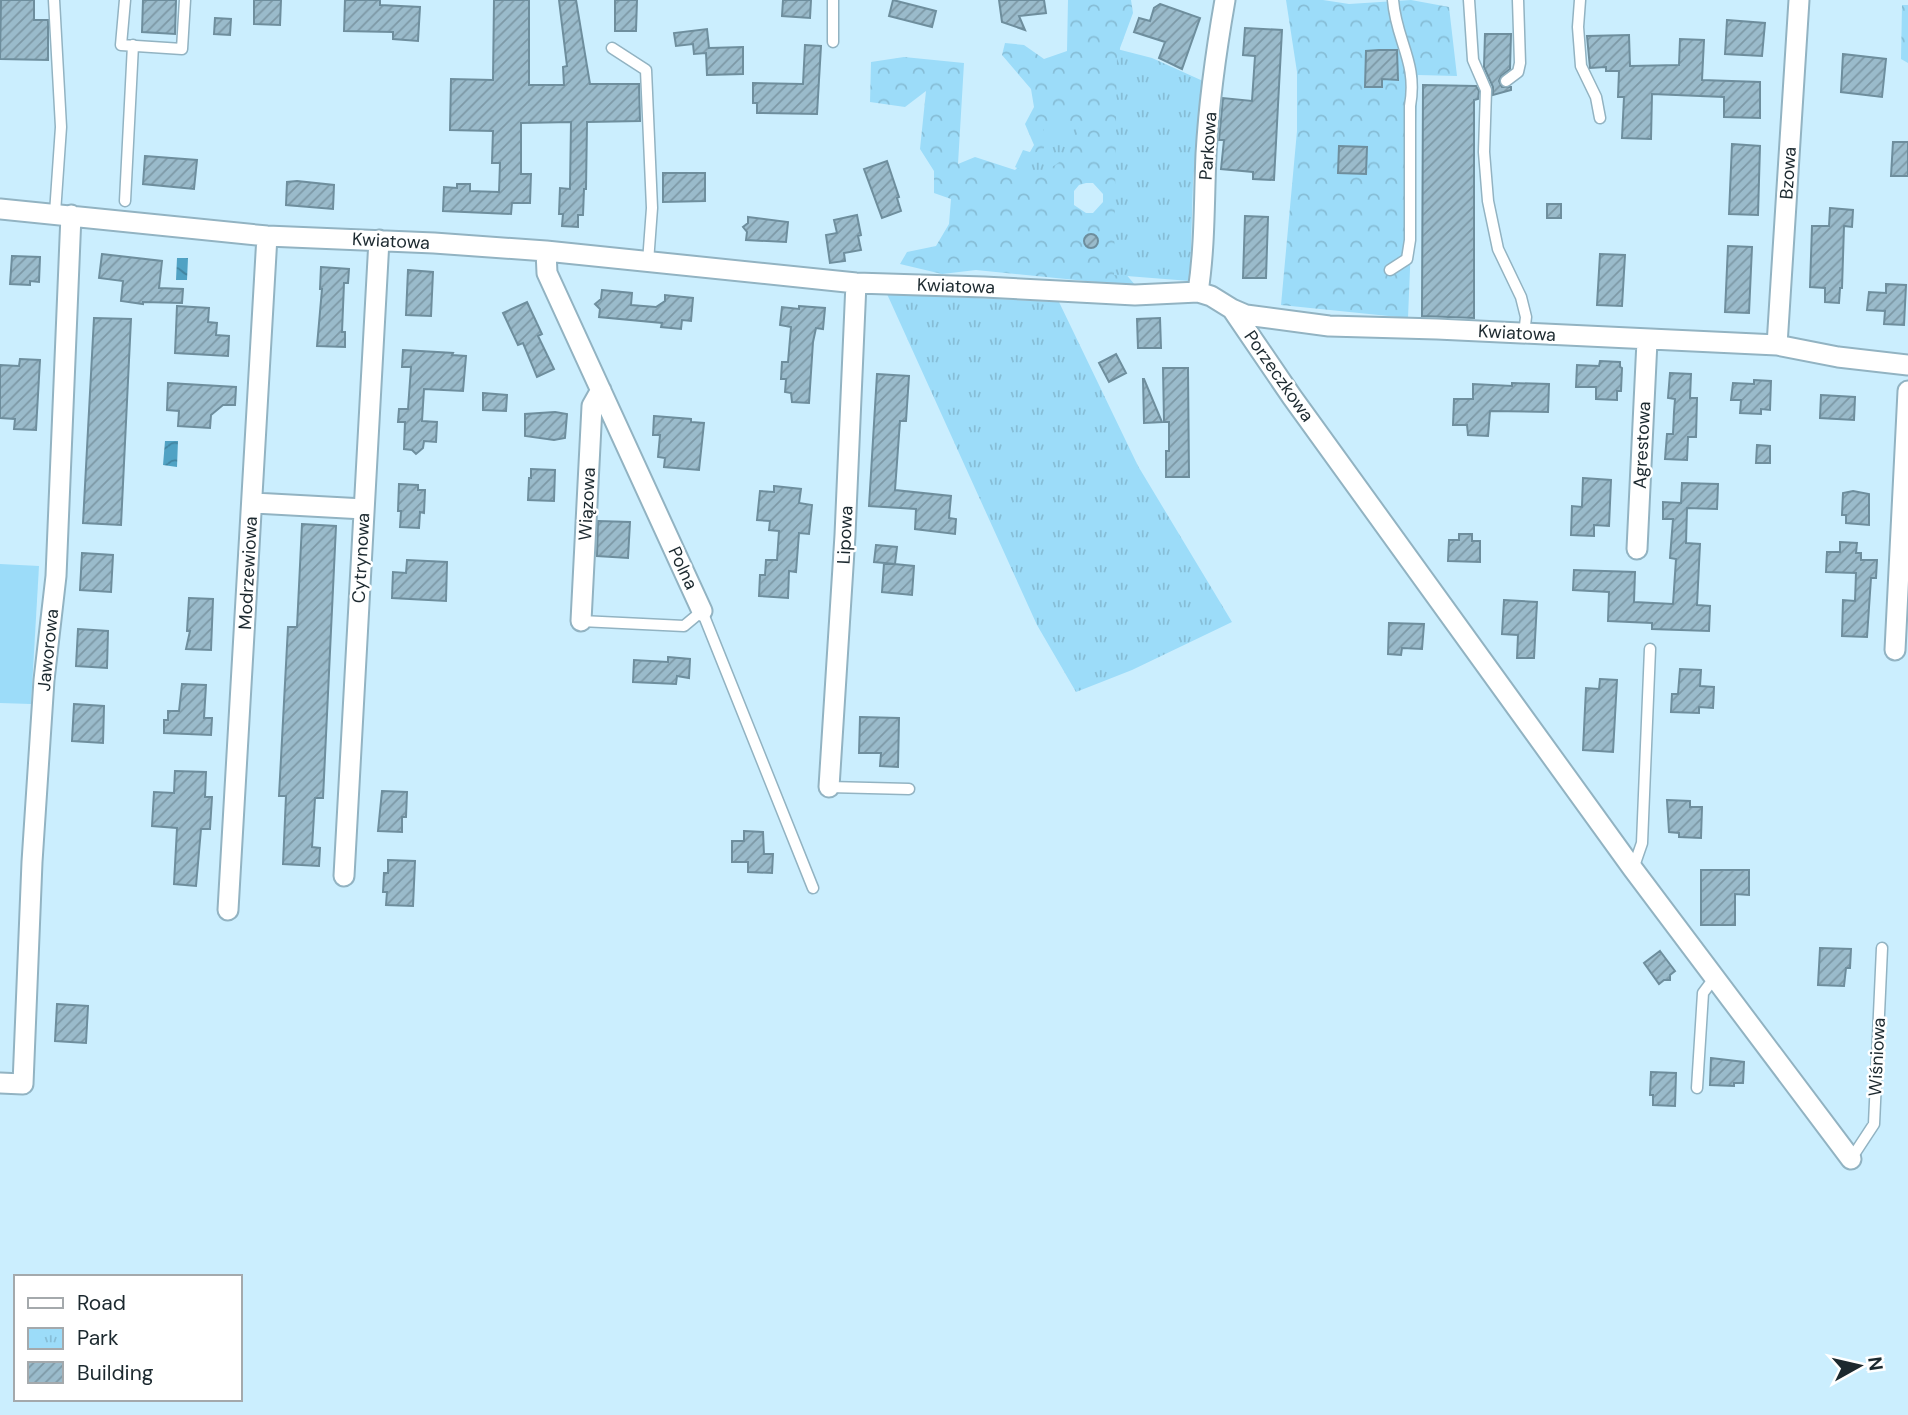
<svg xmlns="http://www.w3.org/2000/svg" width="1908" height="1415" font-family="'DM Sans',sans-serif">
<defs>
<pattern id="forest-crowns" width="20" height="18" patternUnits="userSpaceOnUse" patternTransform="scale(1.75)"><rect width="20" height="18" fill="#9cdcf9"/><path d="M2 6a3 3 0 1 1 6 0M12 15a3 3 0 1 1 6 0" fill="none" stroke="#86bdd6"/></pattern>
<pattern id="park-tufts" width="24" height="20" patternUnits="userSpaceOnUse" patternTransform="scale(1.75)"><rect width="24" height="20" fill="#9cdcf9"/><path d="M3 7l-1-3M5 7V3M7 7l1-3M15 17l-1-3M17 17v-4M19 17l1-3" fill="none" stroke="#86bdd6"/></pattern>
<pattern id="water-waves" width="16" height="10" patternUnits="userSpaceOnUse" patternTransform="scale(1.75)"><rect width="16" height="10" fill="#50a2c4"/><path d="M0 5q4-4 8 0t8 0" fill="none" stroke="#4284a0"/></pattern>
<pattern id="building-hatch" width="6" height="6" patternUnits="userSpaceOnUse" patternTransform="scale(1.75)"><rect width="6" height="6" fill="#9abbcb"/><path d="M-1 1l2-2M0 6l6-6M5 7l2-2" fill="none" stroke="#7d98a5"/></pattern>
</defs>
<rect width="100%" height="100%" fill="#cbeefe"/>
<path fill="#9cdcf9" d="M0,564L39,566L31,704L0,703Z"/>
<path fill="url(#forest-crowns)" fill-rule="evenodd" d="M1068,0H1131L1133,13L1120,48L1117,106L1118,265L1136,286L976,270L942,274L900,264L907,252L936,246L949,224L951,199L934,193V171L920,149L926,91L905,107L870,102L871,62L904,57L964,63L958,164L975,157L1015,170L1026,159L1034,145L1025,124L1034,107L1031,89L1002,55L1005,43L1024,45L1044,59L1067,51ZM1086,183H1093L1103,194V202L1093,213H1086L1074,205V191L1079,185Z
M1286,0H1323L1349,4L1411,0L1449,7L1457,76L1418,75L1408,318L1281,305L1297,131V72Z
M1902,5H1908V63L1901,59Z"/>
<path fill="url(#park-tufts)" d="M1117,49L1152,58L1203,81L1193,181L1190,281L1114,275Z
M1079,121C1078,153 1049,183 1015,167L1023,150L1033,153L1043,150L1047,138L1042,127L1046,122Z
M887,294L1059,302L1138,466L1232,622L1132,670L1076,692L1037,625Z"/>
<path fill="url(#water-waves)" d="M177,258H188L187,280H176Z
M165,441H178L177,467L163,465Z"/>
<path fill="url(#building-hatch)" stroke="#6e8e9d" stroke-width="2" d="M1,0H34V20H48V60L0,59Z
M143,0H176L175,34L142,32Z
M254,0H281L280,25L254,24Z
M345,0H380V5L420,7L418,41L393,39V32L344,31Z
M494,0H529V85H564L563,67L567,66L559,0H576L590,84H639L640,121L587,122L586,189H584L583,215H578V227L562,226L563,214H559L560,188L570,189L571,122L521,123V174H531L530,203H512L511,214L443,211L444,187L457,188V184H470V191L499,192L500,163H492L493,131L450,130L451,79L493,80Z
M615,0H637L636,31H615Z
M783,0H811L810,18L782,16Z
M893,0L936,11L932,27L889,16Z
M999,0H1044L1046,13L1019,16L1025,30L1002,22Z
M1160,4L1200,18L1182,69L1159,58L1165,42L1134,32L1139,18L1150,21L1154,8Z
M215,18L231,19L230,35L214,34Z
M1727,20L1765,23L1762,56L1725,54Z
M1245,28L1282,30L1274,180L1253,179V172L1221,169L1224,140H1219L1223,98L1252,101L1255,56L1243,55Z
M707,29L709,48L743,47V74L707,75L706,53L694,54L693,44L676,46L674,33Z
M1485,34H1511L1510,69L1501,76L1499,81L1502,87H1511V90L1493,95V87L1484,67Z
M1629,35L1630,66L1679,65L1680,39L1704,40L1702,80L1760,82V118L1724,117V97L1652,94L1651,139L1622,138L1624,97H1618L1619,71H1606V67L1590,68L1587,36Z
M805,45L821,46L817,114L757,113V103H753V83L803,84Z
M1379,50H1397L1398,80L1382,79V87H1365L1366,51Z
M1843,54L1886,59L1882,97L1841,92Z
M1423,85L1476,86L1479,91L1478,99L1474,100V318L1422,316Z
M1893,142H1908V176H1891Z
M1732,144L1760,146L1758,215L1729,214Z
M1339,146L1367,147L1366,174L1338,173Z
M145,156L197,160L194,189L143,184Z
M887,161L899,197L897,198L901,211L882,218L864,169Z
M663,173H705V201L663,202Z
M297,181L334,185L333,209L286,205L287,182Z
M1547,204H1561V218H1547Z
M1830,208L1853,210L1852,227L1844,226L1842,288H1840L1839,303L1825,302V288L1810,287L1812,226H1829Z
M857,215L861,235L858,236L861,250L844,253L845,261L830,263L826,235L837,233L834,220Z
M1245,216L1268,217L1266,278H1243Z
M748,217L788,222L786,242L746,240L747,232L743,227L748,223Z
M1084 241a7 7 0 1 1 14 0a7 7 0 1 1-14 0Z
M1728,246L1752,247L1749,313L1725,312Z
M102,254L162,261L159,288L183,289L182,303L143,302V304L121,301L123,281L99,278Z
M1600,254L1625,255L1622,306L1597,305Z
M12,256L40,257L39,282L30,281V285L10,284Z
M321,267L349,269L348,283H344L342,332H345V347L317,346L322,289H320Z
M408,270L433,272L431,316L406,315Z
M1886,284L1906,285L1904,325L1884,324L1885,311L1867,310L1869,292L1886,293Z
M602,290L632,293L631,305L656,307L665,301V295L693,298L691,321L682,320L681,329L661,327L662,323L599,317L600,309L595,304L601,299Z
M527,302L542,334L538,336L554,369L537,377L523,343L518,345L503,313Z
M177,306L209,308L208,322L217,323L216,335L229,336L228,356L175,353Z
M799,306L825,308L823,329L816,328L813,342L809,403L792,402L791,393L785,392L786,379H781L782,362H788L791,327L780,325L782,307L799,309Z
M94,318L131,319L121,525L83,523Z
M1160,318L1161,348H1138L1137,319Z
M403,350L453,353L452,355L466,356L463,391L424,389L422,421L437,422L436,442L424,441L423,448L416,454L412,450L404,449L405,422H398L399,409H408L411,367H402Z
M1116,354L1126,373L1109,382L1099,363Z
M20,359L40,360L36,430L14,429L15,419L0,418V365L19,366Z
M1600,361L1620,362V367L1622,368L1621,391H1617V400L1596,399V387H1576L1577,365L1599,366Z
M1163,368H1188L1189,477H1166V451H1169V422H1164Z
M1670,373L1691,374L1690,398H1697L1696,437H1688L1687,460L1665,459L1667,434H1673L1674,412L1675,399L1668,398Z
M877,374L909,376L906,421H900L895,490L951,496L949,518L956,519L955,534L915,529L916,509L869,506Z
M1143,379H1144L1162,422L1144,423Z
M1754,380L1771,381L1770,410L1761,409V414L1740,413L1741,400H1731L1733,383L1754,384Z
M168,383L236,387L235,405H223L211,415L210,428L178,426L179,411L167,410Z
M1512,383L1549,384L1548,412L1490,411L1488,436L1468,435L1467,425H1453L1454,399H1473V384L1512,386Z
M483,393L507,395L506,411L483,410Z
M1821,395L1855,397L1854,420L1820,418Z
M555,412L567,414L565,438L554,440L525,436V414Z
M654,416L691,419V422L704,423L699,470L664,467L665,458L658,457L660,435H653Z
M1757,445L1770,446V463H1756Z
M531,469L555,470L554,501L528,500L529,478H531Z
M1583,478L1611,480L1609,526L1594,525V536L1571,535L1572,506L1582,507Z
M1682,483L1718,484L1717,509L1687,508L1686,543L1700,544L1697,605L1710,606L1709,631L1652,629V623L1608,621L1609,592L1573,590L1574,570L1635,572L1634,602L1673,604L1676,559L1670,558L1673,519H1663V502L1681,503Z
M399,484L418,485V490H425L424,513L420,512L419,528L400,527L401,511H398Z
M774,486L801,489L799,503L812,505L809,534L799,533L796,572L789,571L788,598L759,596L760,575H765L766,560H777L779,531L769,530L770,521L757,520L760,491L774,492Z
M1853,491L1869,494V525L1846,523V515H1842L1843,493Z
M598,521L630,522L628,558L597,556Z
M302,524L336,526L323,798H315L312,847L320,848L319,866L283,864L286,796H279L288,627H297Z
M1459,534H1472V541H1480V562L1448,561L1449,540H1459Z
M1840,542L1857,543L1856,553H1861V560H1877L1876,578H1871L1867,637L1842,636L1843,600L1855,601L1856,573L1826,572L1827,552H1840Z
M876,545L897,547L895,564L874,562Z
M82,553L113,555L111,592L80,590Z
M407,560L447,562L446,601L392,598L393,572L406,573Z
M884,563L914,566L912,595L882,592Z
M189,598L213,599L211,650L186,649L190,631H187Z
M1504,600L1537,602L1534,658H1517L1518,635L1502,634Z
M1389,623L1424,624L1422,649L1402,648L1401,655L1388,654Z
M78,629L108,631L107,668L76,666Z
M668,657L690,659L689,678L677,676L676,684L633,682L634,660L668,662Z
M1680,669L1701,670L1700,686L1714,687L1713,708L1699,707V713L1671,712L1672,694H1678Z
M1600,679L1617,680L1613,752L1583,750L1586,688L1599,689Z
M182,684L206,685L204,718H212L211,735L164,733V720H168V711H179Z
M74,704L104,706L103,743L72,741Z
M860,717L899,718L898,767L880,766L881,753H859Z
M175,771L206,772L205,797H212L210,829H201L196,886L174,884L177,828L152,826L154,792L174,793Z
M382,791L407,792L406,817H402V832L378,831Z
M1667,800L1690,801V807H1702L1701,838L1679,837V833L1669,832Z
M744,831L763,832L764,854H773L772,873L748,872V862H732V841H744Z
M388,860L415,861L413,906L386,905L387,892H383L384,873H388Z
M1701,870H1749V895L1735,894V925H1701Z
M1820,948L1851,949L1850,968H1846L1844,986L1818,985Z
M1660,951L1675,971L1670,975V980H1664L1659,984L1644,963Z
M57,1004L88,1006L86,1043L55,1041Z
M1711,1058L1744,1062L1743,1083H1734V1086L1710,1085Z
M1651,1072L1676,1073L1675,1106L1653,1105V1095H1650Z"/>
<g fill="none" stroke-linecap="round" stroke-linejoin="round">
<g stroke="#92b3c2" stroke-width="13">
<path id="lane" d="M54,0L61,127L55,213
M125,0L121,45L182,49L185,0
M833,0V42
M1469,0L1473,60L1486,90L1484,152L1488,201L1498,249L1521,297L1526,317L1524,334
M1580,0L1578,27L1581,66L1596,97L1600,118
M612,48L646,70L652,208L648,262
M1506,81L1518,72L1520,63L1518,0
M125,201L133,45
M1390,270L1407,259L1410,240V106C1418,62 1396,41 1393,0
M581,621L684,626L702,611L813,888
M829,787L909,789
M1633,869L1642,843L1650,649
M1697,1088L1703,993L1715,977
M1851,1159L1874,1124L1882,948"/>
</g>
<g stroke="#92b3c2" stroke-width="23">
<path id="street" d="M0,209L267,236L434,243L546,251L856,283L984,287L1135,295L1198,292L1211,296L1232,309L1246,315L1329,326L1437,329L1777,345L1838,357L1908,365
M546,251L547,273L702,611
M1198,292C1205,246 1204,201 1206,154C1209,102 1216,51 1225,0
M1232,309L1292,397L1633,869L1851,1159
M1777,345L1799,0
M252,503L364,509
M1637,549L1647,341
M581,621L592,406L601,390
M1895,650L1908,391
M829,787L845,535L856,283
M344,876L379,240
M228,910L267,236
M0,1083L23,1084L32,862L44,680L56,576L71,215"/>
</g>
<use href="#lane" stroke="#fff" stroke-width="10"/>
<use href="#street" stroke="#fff" stroke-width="19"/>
</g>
<g text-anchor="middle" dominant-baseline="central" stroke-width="5" stroke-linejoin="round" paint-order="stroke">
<g font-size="18" fill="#1c292f" stroke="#fff">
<text transform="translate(1208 146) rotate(-86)">Parkowa</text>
<text transform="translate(1788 173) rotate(-86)">Bzowa</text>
<text transform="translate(391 241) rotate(3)">Kwiatowa</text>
<text transform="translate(956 286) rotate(2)">Kwiatowa</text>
<text transform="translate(1517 333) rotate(3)">Kwiatowa</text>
<text transform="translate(1279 376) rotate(55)">Porzeczkowa</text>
<text transform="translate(1642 445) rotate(-87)">Agrestowa</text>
<text transform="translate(587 504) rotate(-87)">Wiązowa</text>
<text transform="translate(845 535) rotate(-87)">Lipowa</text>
<text transform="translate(361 558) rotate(-87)">Cytrynowa</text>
<text transform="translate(683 568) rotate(65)">Polna</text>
<text transform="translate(248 573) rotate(-87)">Modrzewiowa</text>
<text transform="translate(48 650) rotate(-84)">Jaworowa</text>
<text transform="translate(1877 1057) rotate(-87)">Wiśniowa</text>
</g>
</g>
<rect x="14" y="1275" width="228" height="126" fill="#ffffff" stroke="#a4a9ac" stroke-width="2"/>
<rect x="28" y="1298" width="35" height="10" fill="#ffffff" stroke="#a4a9ac" stroke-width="2"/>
<text x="77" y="1310" font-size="21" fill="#1c292f">Road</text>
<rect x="28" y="1328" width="35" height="21" fill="url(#park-tufts)" stroke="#a4a9ac" stroke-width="2"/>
<text x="77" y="1345" font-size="21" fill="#1c292f">Park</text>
<rect x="28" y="1362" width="35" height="21" fill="url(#building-hatch)" stroke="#a4a9ac" stroke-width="2"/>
<text x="77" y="1380" font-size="21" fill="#1c292f">Building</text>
<g transform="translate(1859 1366) rotate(82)" stroke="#ffffff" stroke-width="5" paint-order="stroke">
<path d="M0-5L12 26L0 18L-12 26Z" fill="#1c292f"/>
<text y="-10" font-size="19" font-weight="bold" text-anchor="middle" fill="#1c292f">N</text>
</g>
</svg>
